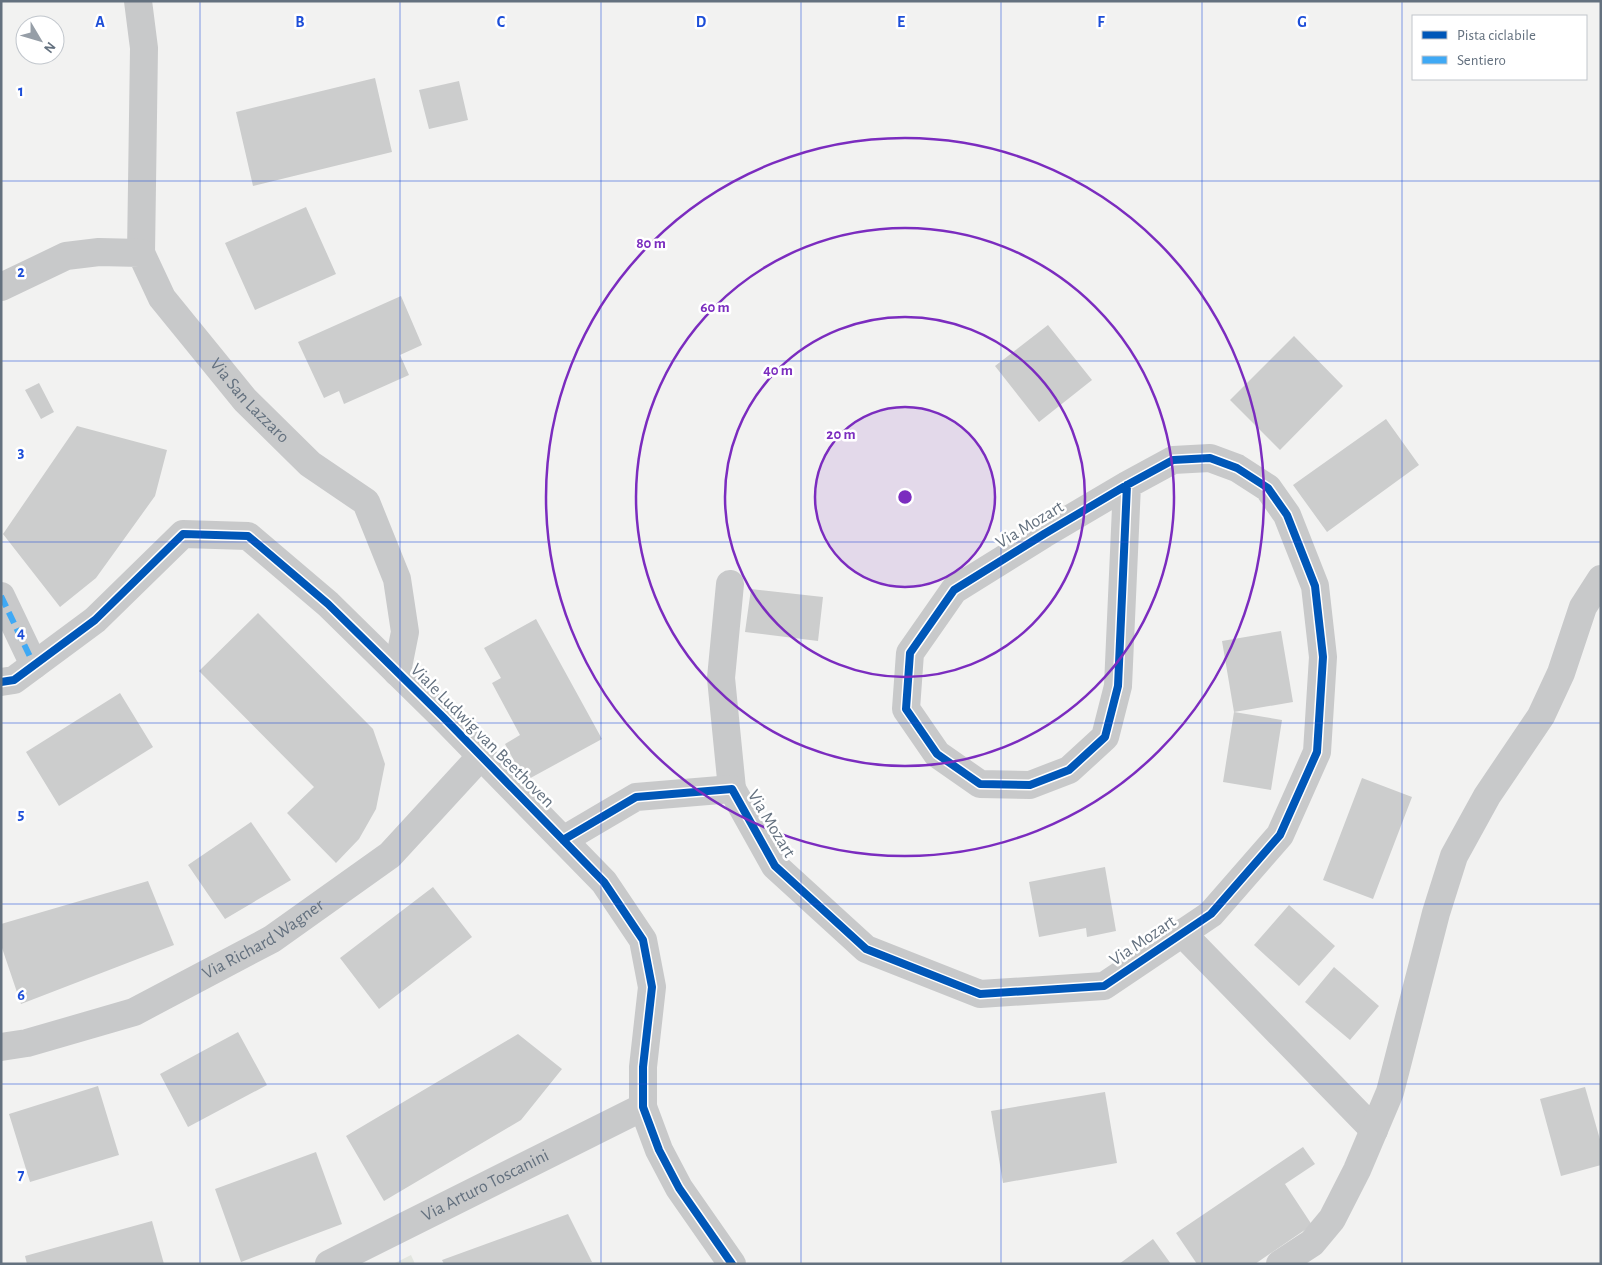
<svg xmlns="http://www.w3.org/2000/svg" width="1602" height="1265" font-family="'Alegreya Sans',sans-serif">
<rect width="100%" height="100%" fill="#f2f2f1"/>
<path fill="#e2e5df" d="M411,1255L415,1264H393Z"/>
<path fill="#cccdcd" d="M375,78L392,152L253,186L236,112Z
M459,81L468,120L429,129L419,90Z
M306,207L336,274L255,310L225,243Z
M401,296L422,345L400,355L409,375L344,404L339,391L324,398L298,342Z
M1048,325L1092,380L1039,422L995,366Z
M1294,336L1343,386L1280,450L1230,400Z
M39,383L54,412L41,419L25,390Z
M1386,419L1419,465L1327,532L1293,485Z
M77,426L167,450L155,496L96,578L60,607L3,534Z
M751,589L823,597L818,641L745,632Z
M258,613L373,729L385,764L376,809L359,839L336,863L287,813L314,787L199,671Z
M536,619L602,739L525,781L505,744L520,735L492,683L501,678L484,648Z
M1281,631L1293,702L1234,712L1222,641Z
M120,693L153,747L59,806L26,752Z
M1234,712L1282,720L1271,790L1223,782Z
M1362,778L1412,797L1373,899L1323,880Z
M251,822L291,880L225,919L188,865Z
M1105,867L1116,931L1087,937L1086,928L1039,937L1029,882Z
M148,881L174,945L21,1004L1,945V924Z
M433,887L472,937L379,1009L340,958Z
M1289,905L1335,946L1299,986L1254,945Z
M1334,967L1379,1006L1350,1040L1305,1002Z
M238,1032L267,1085L188,1127L160,1074Z
M518,1034L562,1069L521,1120L384,1201L346,1136Z
M98,1086L119,1155L30,1182L9,1114Z
M1585,1087L1601,1143V1165L1561,1176L1540,1099Z
M1105,1092L1117,1163L1003,1183L991,1111Z
M1303,1147L1315,1164L1285,1184L1312,1225L1255,1264H1197L1176,1233Z
M316,1152L342,1224L241,1262L215,1189Z
M568,1214L592,1262L444,1264L442,1260Z
M152,1221L164,1264H27L25,1256Z
M1153,1239L1171,1264H1119Z"/>
<g fill="none" stroke-linecap="round" stroke-linejoin="round">
<g stroke="#c8c9ca" stroke-width="28">
<path d="M138,1L144,48L141,253"/>
<path id="s1" d="M1,287L66,256L99,252L141,253L162,298L245,400L310,464L366,502L397,579L405,632L397,672"/>
<path d="M730,584L721,678L732,789"/>
<path d="M1,596L34,665"/>
<path d="M1,682L14,680L95,620L183,534L248,536L328,604L443,717L604,882L643,940L652,987L643,1067V1107L659,1150L679,1188L732,1264"/>
<path d="M563,840L636,797L732,789L775,866L866,949L980,994L1104,986L1211,914L1280,835L1317,752L1323,657L1315,586L1287,515L1268,488L1237,468L1210,458L1173,460L1127,485L1044,534L954,590L910,653L906,709L937,754L980,784L1030,785L1069,770L1105,737L1118,686L1127,485"/>
<path d="M1182,933L1374,1130"/>
<path id="s2" d="M1,1047L27,1043L134,1012L272,939L390,855L481,756"/>
<path id="s3" d="M329,1264L643,1107"/>
<path d="M1280,1264L1312,1243L1332,1219L1357,1170L1390,1092L1436,913L1454,856L1487,796L1541,716L1561,673L1583,607L1601,579"/>
</g>
<path stroke="#3fa9f5" stroke-width="6" stroke-dasharray="12 6" stroke-linecap="butt" d="M1,596L34,665"/>
<g stroke="#fff" stroke-width="11">
<path id="cycleway" d="M1,682L14,680L95,620L183,534L248,536L328,604L443,717L604,882L643,940L652,987L643,1067V1107L659,1150L679,1188L732,1264
M563,840L636,797L732,789L775,866L866,949L980,994L1104,986L1211,914L1280,835L1317,752L1323,657L1315,586L1287,515L1268,488L1237,468L1210,458L1173,460L1127,485L1044,534L954,590L910,653L906,709L937,754L980,784L1030,785L1069,770L1105,737L1118,686L1127,485"/>
</g>
<use href="#cycleway" stroke="#0057b8" stroke-width="8"/>
</g>
<path fill="none" stroke="#1d4ed8" stroke-width="1" stroke-opacity="0.55" d="M200,1V1264M400,1V1264M601,1V1264M801,1V1264M1001,1V1264M1202,1V1264M1402,1V1264M1,181H1601M1,361H1601M1,542H1601M1,723H1601M1,904H1601M1,1084H1601"/>
<circle cx="905" cy="497" r="90" fill="#7b2cbf" fill-opacity=".12"/>
<g fill="none" stroke="#7b2cbf" stroke-width="2.5">
<circle cx="905" cy="497" r="90"/>
<circle cx="905" cy="497" r="180"/>
<circle cx="905" cy="497" r="269"/>
<circle cx="905" cy="497" r="359"/>
</g>
<g text-anchor="middle" dominant-baseline="central" stroke-width="5" stroke-linejoin="round" paint-order="stroke">
<g font-size="18" fill="#64717f" stroke="#fff">
<text stroke="none"><textPath href="#s1" startOffset="332">Via San Lazzaro</textPath></text>
<text transform="translate(1030 525) rotate(-31)">Via Mozart</text>
<text transform="translate(482 736) rotate(45)">Viale Ludwig van Beethoven</text>
<text transform="translate(771 824) rotate(59)">Via Mozart</text>
<text stroke="none"><textPath href="#s2" startOffset="286">Via Richard Wagner</textPath></text>
<text transform="translate(1143 941) rotate(-34)">Via Mozart</text>
<text stroke="none"><textPath href="#s3" startOffset="175">Via Arturo Toscanini</textPath></text>
</g>
</g>
<g font-size="16" text-anchor="middle" font-weight="bold" fill="#1d4ed8" stroke="#fff" stroke-width="5" stroke-linejoin="round" paint-order="stroke">
<text x="100" y="27">A</text>
<text x="300" y="27">B</text>
<text x="501" y="27">C</text>
<text x="701" y="27">D</text>
<text x="901" y="27">E</text>
<text x="1101" y="27">F</text>
<text x="1302" y="27">G</text>
<text x="21" y="96">1</text>
<text x="21" y="277">2</text>
<text x="21" y="457">3</text>
<text x="21" y="638">4</text>
<text x="21" y="819">5</text>
<text x="21" y="1000">6</text>
<text x="21" y="1180">7</text>
</g>
<circle cx="905" cy="497" r="8" fill="#7b2cbf" stroke="#fff" stroke-width="2.5"/>
<g font-size="15" text-anchor="middle" font-weight="bold" fill="#7b2cbf" stroke="#fff" stroke-width="5" stroke-linejoin="round" paint-order="stroke">
<text x="651" y="248">80 m</text>
<text x="715" y="312">60 m</text>
<text x="778" y="375">40 m</text>
<text x="841" y="439">20 m</text>
</g>
<rect width="1602" height="1265" fill="none" stroke="#64717f" stroke-width="5"/>
<rect x="1412" y="15" width="175" height="65" fill="#ffffff" stroke="#c1c6cc"/>
<rect x="1422" y="31" width="25" height="8" fill="#0057b8" stroke="#c1c6cc"/>
<text x="1457" y="40" font-size="15" fill="#64717f">Pista ciclabile</text>
<rect x="1422" y="56" width="25" height="8" fill="#3fa9f5" stroke="#c1c6cc"/>
<text x="1457" y="65" font-size="15" fill="#64717f">Sentiero</text>
<g transform="translate(40 40) rotate(128)"><circle r="24" fill="#ffffff" stroke="#c1c6cc"/>
<path d="M0-4L9 19L0 12L-9 19Z" fill="#969ea7"/>
<text y="-8" font-size="14" font-weight="bold" text-anchor="middle" fill="#64717f">N</text>
</g>
</svg>
